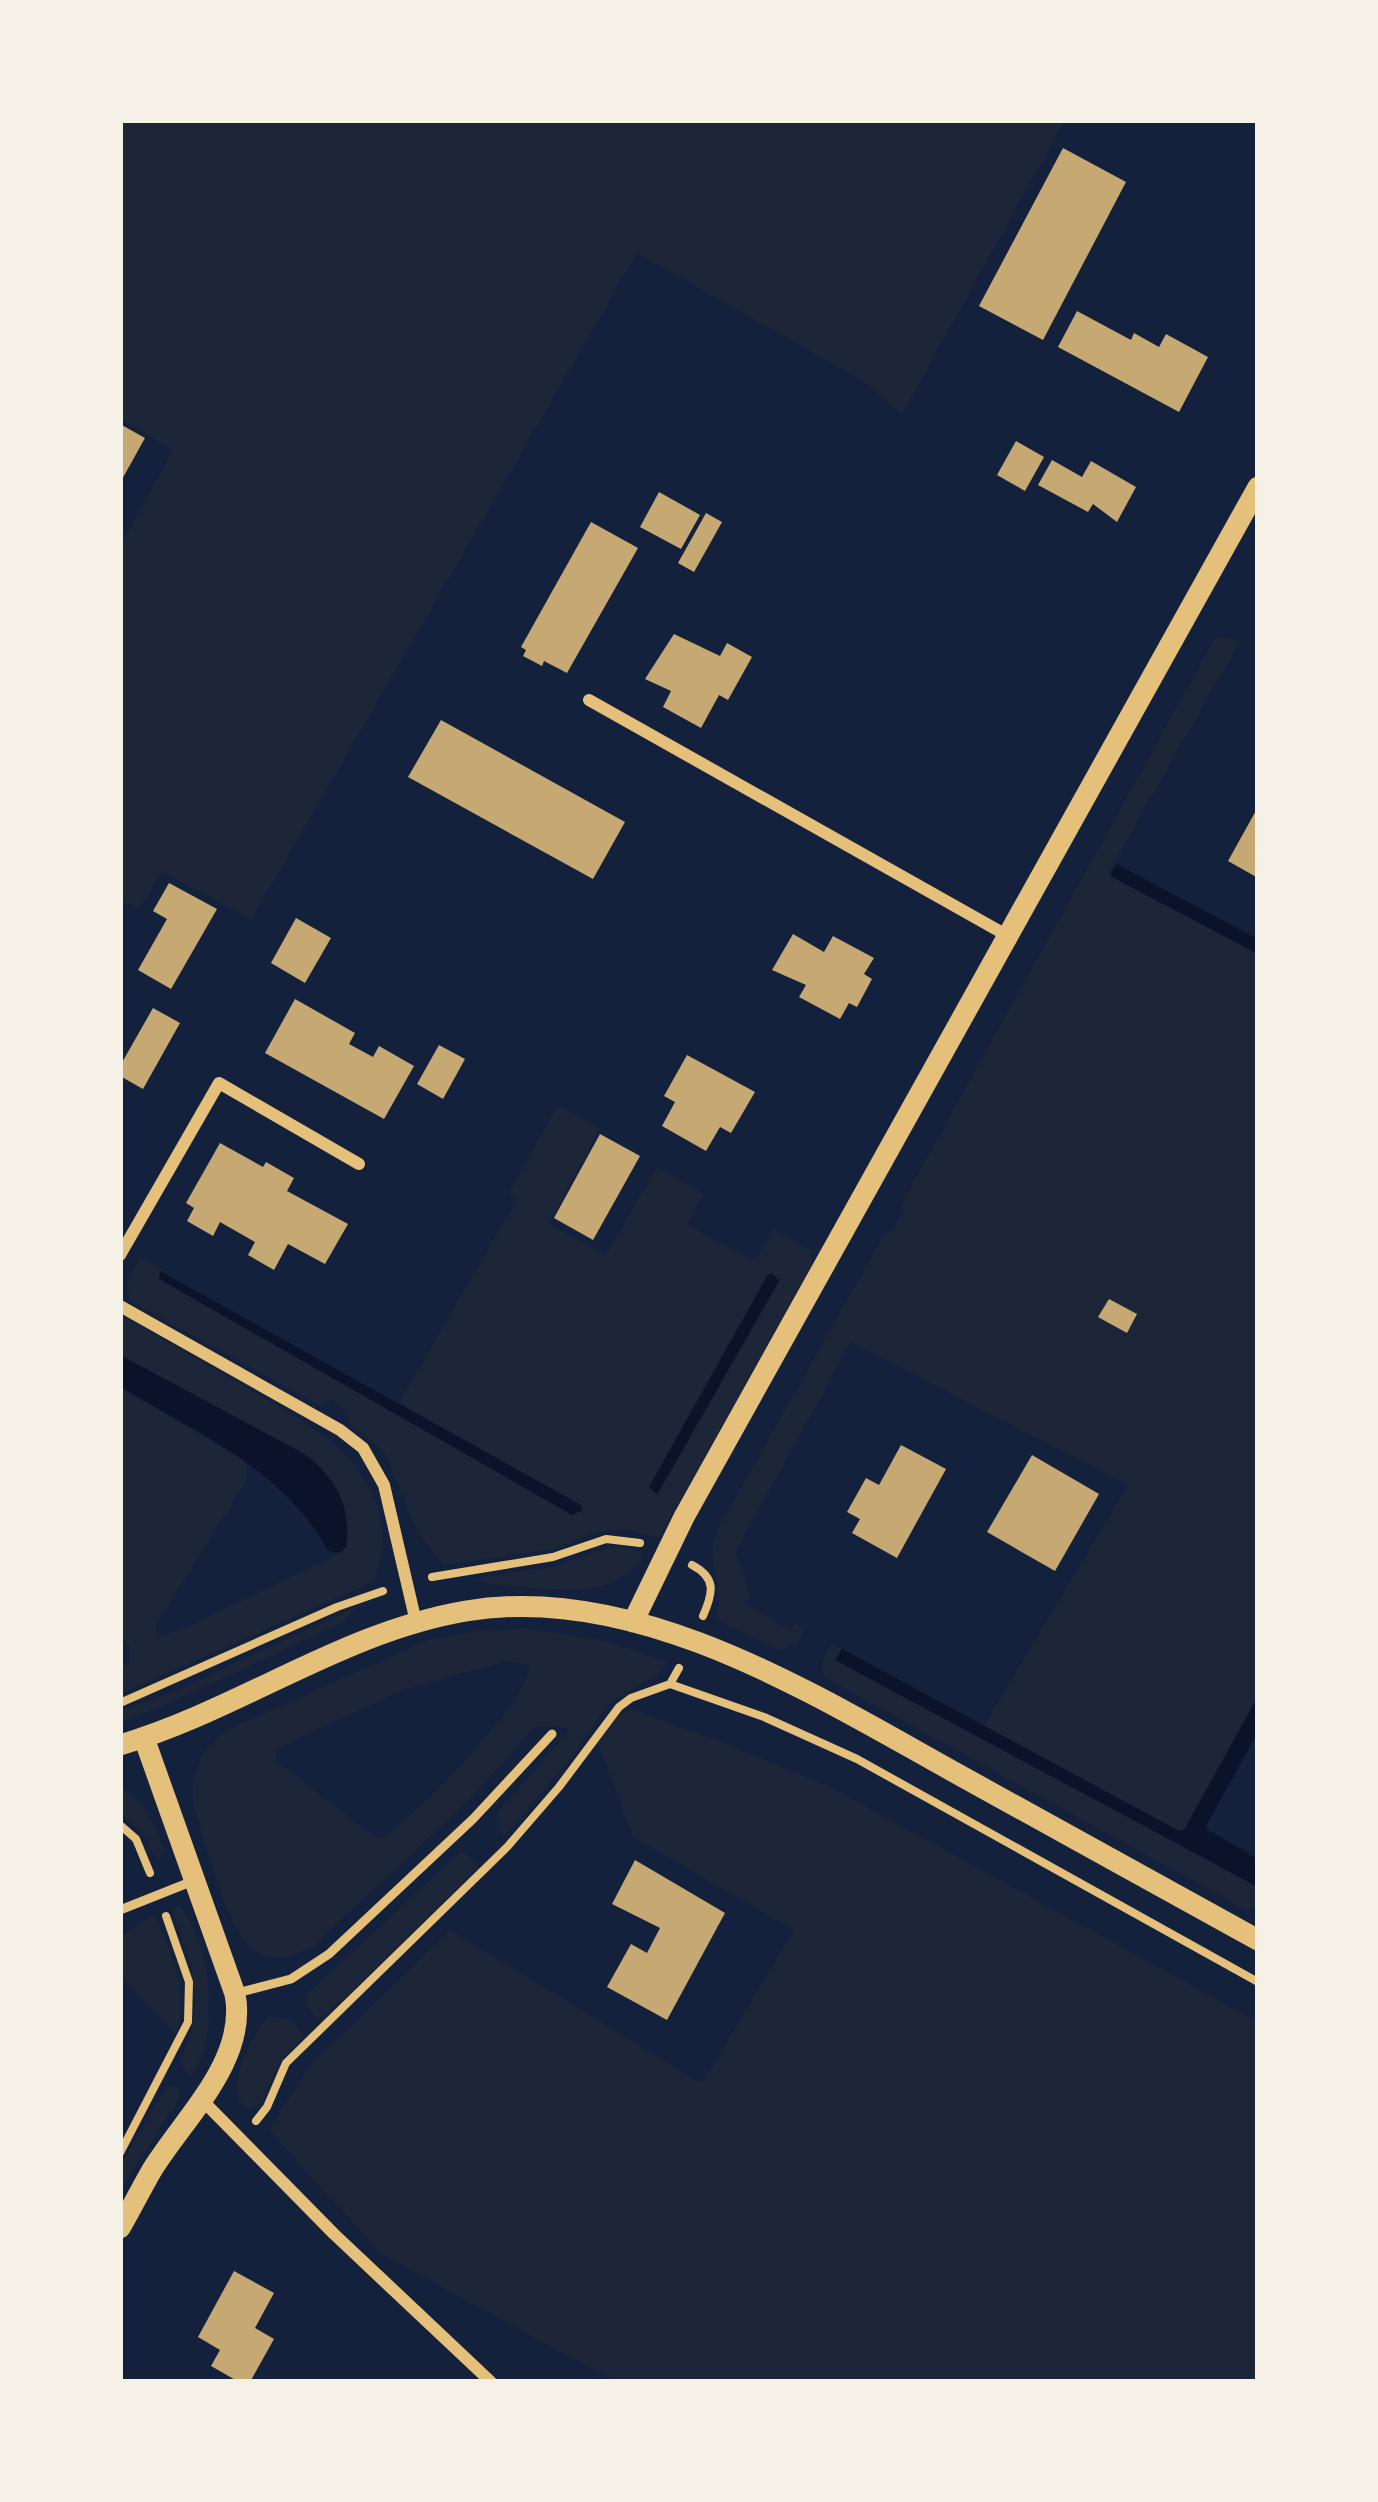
<svg xmlns="http://www.w3.org/2000/svg" width="1378" height="2502" font-family="Cabin,sans-serif">
<rect width="100%" height="100%" fill="#14213d"/>
<path fill="#1d2539" fill-rule="evenodd" d="M120,120H1065L902,414L863,381L637,253L251,920L162,871L139,909L120,899V547L173,450L120,419Z
M1221,636L1240,641L1108,873L1258,954V1696L1184,1830L1179,1831L984,1726L1128,1485L851,1342L735,1552L750,1596L744,1602L790,1631L795,1623L805,1628L796,1645L779,1650L715,1619C729,1578 701,1569 718,1529L885,1233L893,1230L904,1211L901,1205L1215,638Z
M558,1105L600,1128L549,1224L606,1255L657,1167L704,1194L687,1225L755,1261L774,1229L812,1251L811,1266L659,1538L628,1530L597,1532L553,1549L443,1565L418,1533L385,1453L350,1423L344,1408L331,1400L319,1405L132,1302C122,1284 131,1273 141,1257L165,1271L160,1272L581,1505L399,1403L517,1199L509,1193ZM772,1273L779,1281L657,1494L650,1487Z
M120,1315C161,1338 202,1361 242,1385C318,1428 409,1476 375,1581L120,1694V1667L129,1665L130,1647L120,1638V1387L246,1462L247,1480L155,1626L158,1637L190,1626L340,1553L347,1537L345,1506L306,1455L120,1355Z
M611,1547L630,1548L645,1555C635,1567 621,1580 607,1585C582,1594 496,1587 470,1579L551,1567Z
M360,1605L342,1623L166,1705L120,1722V1711L175,1691Z
M525,1628L607,1641L669,1662L657,1675L609,1703L571,1758L504,1837L496,1825L500,1809L569,1731L568,1728L536,1726L469,1800L315,1945C297,1954 280,1963 260,1954C228,1939 205,1841 194,1807C189,1778 201,1748 225,1731L428,1640L478,1631ZM507,1661L526,1664L529,1669C523,1707 416,1815 382,1838L372,1835L276,1760L277,1751L287,1744L405,1689Z
M831,1643L842,1649L836,1661L1258,1887V1906L1246,1910L824,1677L821,1665Z
M629,1709L720,1741L832,1788L1258,2022V2382H616L381,2254L269,2130L309,2066L450,1930L696,2080L704,2081L794,1930L633,1837L598,1743L611,1722Z
M120,1787C146,1803 155,1822 164,1850L160,1858L155,1857L144,1834L120,1813Z
M461,1851L476,1861L478,1868L347,1996L317,2019L306,2005L307,1994Z
M180,1906C212,1941 221,2042 190,2077L179,2061C209,2008 192,1964 172,1910Z
M151,1916L156,1917C171,1956 191,1991 176,2033L120,1976V1937Z
M267,2016L293,2021L304,2037L280,2061L262,2102L248,2110C220,2089 252,2040 267,2016Z
M168,2085L177,2086L181,2096L120,2191V2166Z"/>
<path fill="#0b132b" d="M1116,864L1258,939V954L1110,876Z
M160,1271L581,1505L583,1510L572,1515L159,1279Z
M772,1273L779,1281L657,1495L649,1487L767,1276Z
M120,1355L306,1455C336,1478 352,1508 346,1547L340,1553L328,1551C285,1470 196,1432 120,1387Z
M842,1649L1179,1831L1184,1830L1258,1696V1732L1205,1828L1258,1859V1887L835,1660Z"/>
<path fill="#c6a872" d="M1063,148L1126,182L1043,340L979,306Z
M1077,311L1131,340L1134,333L1159,347L1166,334L1208,357L1179,412L1058,347Z
M120,424L145,438L120,483Z
M1016,441L1044,457L1025,491L997,475Z
M1052,460L1082,477L1091,461L1136,487L1117,522L1093,504L1088,512L1038,485Z
M659,492L700,515L681,549L640,527Z
M706,513L722,522L694,572L678,563Z
M591,522L638,548L567,673L544,661L542,666L523,656L526,650L521,647Z
M674,634L720,656L727,643L752,657L728,700L719,695L701,728L663,707L671,691L645,679Z
M441,720L625,822L593,879L408,777Z
M1258,807V878L1228,861Z
M169,883L217,909L171,989L138,970L167,919L153,911Z
M296,918L331,938L305,983L271,963Z
M793,934L824,952L833,936L874,958L864,974L872,979L857,1007L849,1003L840,1019L799,997L806,985L772,970Z
M295,999L355,1033L349,1044L373,1057L379,1046L414,1066L384,1119L265,1053Z
M153,1008L180,1023L143,1089L120,1076V1066Z
M439,1045L465,1059L443,1099L417,1084Z
M687,1055L755,1092L731,1133L720,1127L706,1151L662,1126L675,1102L664,1096Z
M600,1134L640,1156L593,1240L554,1218Z
M220,1143L263,1167L266,1162L294,1178L287,1191L348,1224L325,1264L288,1244L274,1270L248,1255L255,1242L220,1222L213,1236L187,1221L194,1208L186,1203Z
M1109,1299L1137,1314L1127,1333L1098,1317Z
M901,1445L946,1469L897,1558L852,1533L860,1519L847,1512L866,1478L879,1485Z
M1032,1455L1099,1494L1055,1571L987,1532Z
M635,1860L725,1913L667,2020L607,1987L631,1944L647,1953L660,1928L612,1904Z
M234,2271L274,2293L255,2328L274,2339L250,2382H239L211,2366L220,2350L198,2337Z"/>
<g fill="none" stroke-linecap="round" stroke-linejoin="round">
<path stroke="#e5c07b" stroke-width="8" d="M692,1565C717,1578 713,1593 703,1616
M432,1577L553,1557L606,1539L640,1543
M679,1668L670,1684L764,1717L857,1759L1258,1982
M120,1703L337,1607L383,1591
M120,1825L136,1839L150,1873
M256,2121L267,2107L286,2063L508,1846L559,1787L619,1707L631,1698L670,1684
M120,2153L188,2022L189,1982L166,1916"/>
<path stroke="#e5c07b" stroke-width="9" d="M120,1910L193,1881
M237,1993L291,1979L329,1954L473,1819L552,1734"/>
<path stroke="#e5c07b" stroke-width="12" d="M589,700L1008,936
M120,1255L219,1083L359,1164
M120,1306L340,1430L363,1448L384,1485L416,1622
M202,2100L334,2234L491,2382"/>
<path stroke="#e5c07b" stroke-width="21" d="M633,1622L684,1517L1258,487
M120,1745C239,1710 342,1632 466,1611C642,1581 824,1701 972,1782C1067,1835 1163,1887 1258,1940
M120,2228C131,2209 141,2189 152,2170C184,2118 248,2060 235,1994L144,1738"/>
</g>
<rect width="1378" height="2502" fill="none" stroke="#f6f1e7" stroke-width="246"/>
</svg>
